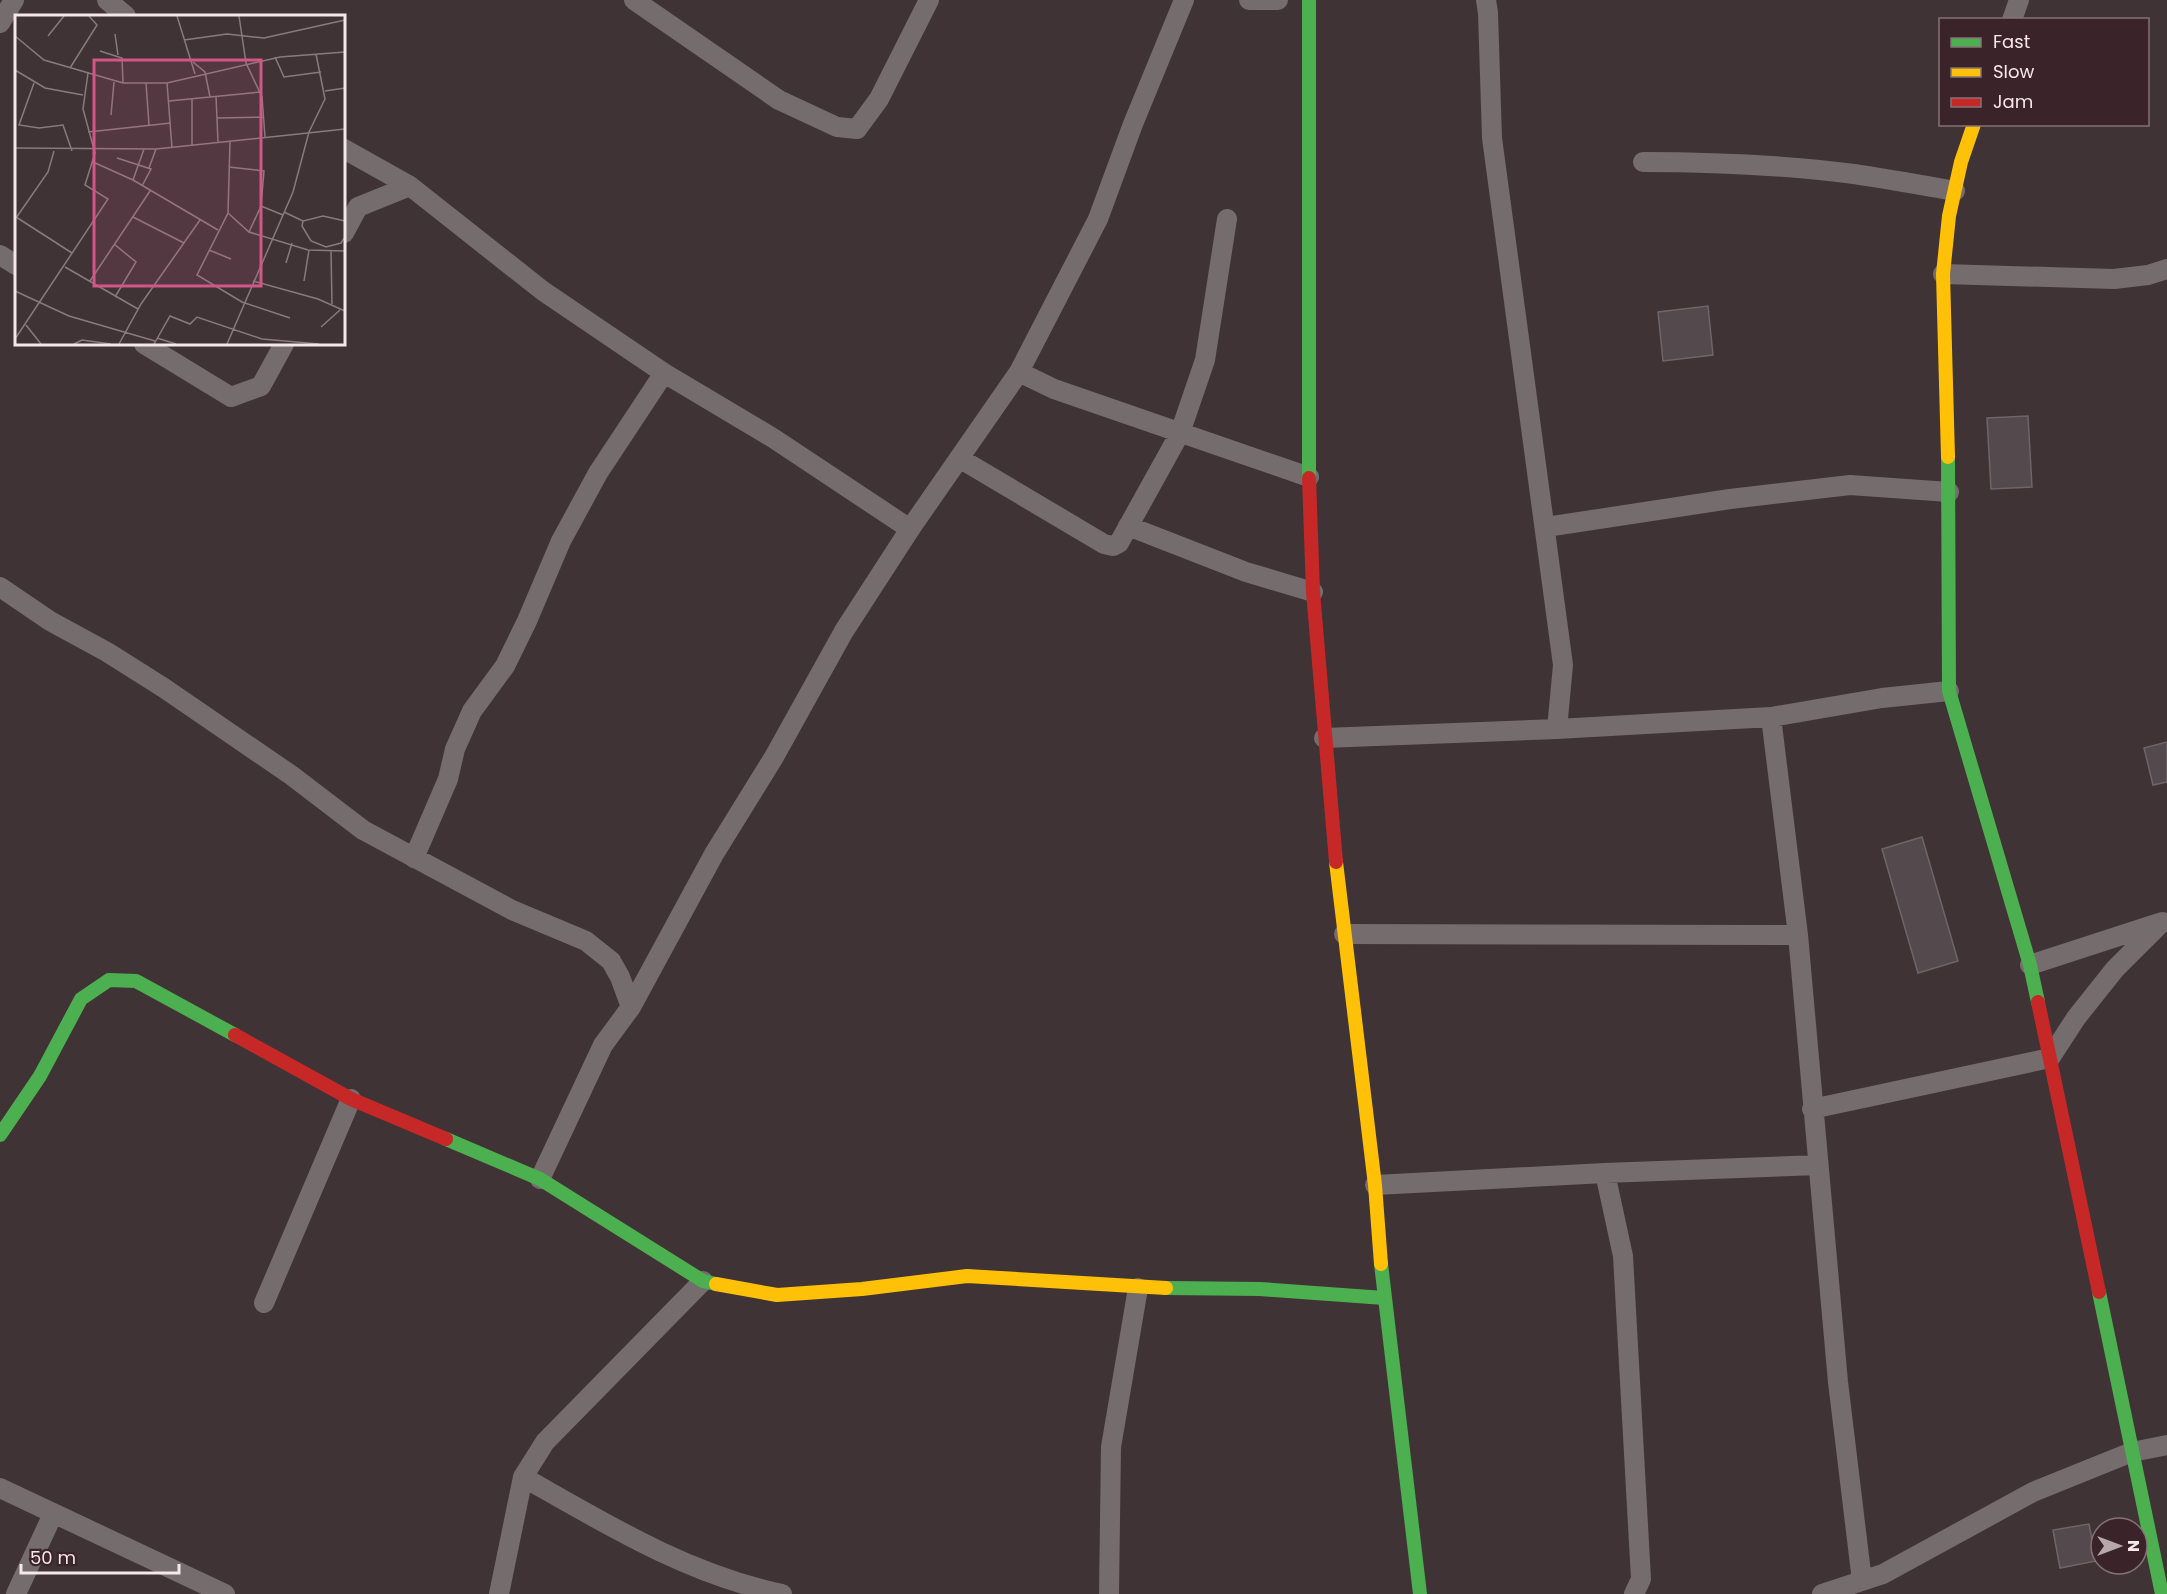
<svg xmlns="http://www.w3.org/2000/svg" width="2167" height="1594" font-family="Poppins,sans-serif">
<rect width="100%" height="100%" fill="#3f3336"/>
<path fill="#54494c" stroke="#6f6568" stroke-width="1.5" d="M1708,306L1713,355L1663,361L1658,312Z
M2028,416L2032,487L1991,489L1987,418Z
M2167,742V782L2153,785L2144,748Z
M1922,837L1958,961L1918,973L1882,849Z
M2089,1524L2096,1561L2060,1568L2053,1530Z"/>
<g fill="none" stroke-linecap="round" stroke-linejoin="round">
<path stroke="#756c6e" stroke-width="20" d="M107,0L126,16
M634,0L779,100L837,127L857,129L879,99L929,0
M1249,0H1278
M1486,0L1488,13L1492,138L1563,665L1557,729
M2012,20L2019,0
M0,23L14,0
M344,149L410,186L543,291L664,373L773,438L910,529
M1643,162C1713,162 1784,165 1854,174C1888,179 1921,185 1955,191
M344,233L358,207L410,186
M0,255L16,265
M1943,274L2114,279L2148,275L2167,269
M144,344L231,397L261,386L284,344
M1019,372L1054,389L1309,477
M959,458L1104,544L1113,546L1119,543L1180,433L1205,360L1227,219
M1128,526L1246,572L1313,592
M1546,527L1730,499L1850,485L1949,492
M0,587L50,621L107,652L164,688L291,775L363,830L512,910L586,941L611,961L620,977L631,1007
M1771,717L1798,935L1838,1382L1862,1581
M1324,738L1557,729L1771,717L1882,698L1949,691
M414,858L448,779L455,749L472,711L505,666L527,621L561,541L598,473L664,373
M1344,934L1798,935
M2030,965L2159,923
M1812,1109L2050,1058L2076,1018L2115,969L2162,922
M1605,1173L1623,1256L1641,1579L1634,1594
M540,1179L603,1045L631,1007L714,854L774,757L844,631L910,529L1019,372L1098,219L1133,124L1184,0
M1375,1185L1605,1173L1818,1165
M264,1303L351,1099
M523,1477C606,1524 687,1574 782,1594
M0,1488L225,1594
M16,1594L53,1514
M499,1594L523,1477L545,1442L703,1281
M1109,1594L1111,1447L1138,1288
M1822,1594L1883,1574L2033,1492L2132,1452L2167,1445"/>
<path stroke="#4caf50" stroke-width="14" d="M1309,0V478
M1948,457L1949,691L2030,965L2038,1002
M0,1135L40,1076L81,999L109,980L136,981L235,1035
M446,1139L540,1179L703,1281L716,1284
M1381,1264L1420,1594
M1166,1288L1260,1289L1384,1298
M2099,1292L2162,1594"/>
<path stroke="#ffc107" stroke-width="14" d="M1948,457L1943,274L1949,216L1961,162L1974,124
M1336,862L1375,1185L1381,1264
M716,1284L777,1295L862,1289L967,1276L1166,1288"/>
<path stroke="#c62828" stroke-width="14" d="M1309,478L1313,592L1336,862
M2038,1002L2099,1292
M235,1035L351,1099L446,1139"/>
</g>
<g transform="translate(15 15)">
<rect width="330" height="330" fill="#3f3336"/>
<path fill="none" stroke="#887b7e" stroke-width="1.5" d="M162,1L180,59M224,1L231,48L247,82L250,122M100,19L103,40M0,21L29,45L108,68H152L265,42L330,37M33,21L49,1M169,25L212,19L249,23L330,5M85,36L107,43L108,68M260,42L269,62L306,57M178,47L190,57L195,82M55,53L82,10L74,1M0,55L30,73L68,80M19,68L4,110L24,113L48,110L57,136M131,68L134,110M152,68L157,133M310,76L330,73M201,81L203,127M154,86L245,77M96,100L99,67M202,103L249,102M73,117L156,108M215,127L213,198L182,260L227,287L275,303M177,131V83M0,133L141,134L330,114M102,143L136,154L127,171M78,147L118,165L203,215M214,152L249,156L246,191L234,217M134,153L141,134M118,165L129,134M246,191L268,200M269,197L288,206M213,198L234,217L293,235L330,236M1,202L57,238M118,202L169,228M1,203L33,157L39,136M330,206L308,201L288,206L287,211L296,226L311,232L326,228L330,222M99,229L121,247L100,282M194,235L216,244M316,236L317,289M271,248L277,228M50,252L123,294M75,266L135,176M238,266L303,284L330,296M289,266L294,235M0,276L54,301L140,326M11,310L26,329M306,312L325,295M142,323L161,329M0,324L93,184L70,170L80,138L68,94L73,58M59,329L67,325L96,329M104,329L126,289L185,205M139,329L155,301L175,309L182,302L247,324L304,329M212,329L278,177L294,117L310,84L301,39"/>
<path fill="#d25686" fill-opacity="0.15" stroke="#d25686" stroke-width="3" d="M79,45H246V271H79Z"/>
<rect width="330" height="330" fill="none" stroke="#f6e7ea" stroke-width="3"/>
</g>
<rect x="1939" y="18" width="210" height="108" fill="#3a242a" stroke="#857277" stroke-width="1.5"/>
<rect x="1951" y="38" width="30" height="9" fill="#4caf50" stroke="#857277" stroke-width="1.5"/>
<text x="1993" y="48" font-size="18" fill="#f6e7ea">Fast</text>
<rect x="1951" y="68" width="30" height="9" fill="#ffc107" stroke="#857277" stroke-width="1.5"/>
<text x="1993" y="78" font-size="18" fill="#f6e7ea">Slow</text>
<rect x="1951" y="98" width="30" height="9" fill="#c62828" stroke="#857277" stroke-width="1.5"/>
<text x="1993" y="108" font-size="18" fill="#f6e7ea">Jam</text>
<g transform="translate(2119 1546) rotate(90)"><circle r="28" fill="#3a242a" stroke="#857277" stroke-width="1.5"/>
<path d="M0-4.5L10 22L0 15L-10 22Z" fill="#b6a8ab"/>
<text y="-9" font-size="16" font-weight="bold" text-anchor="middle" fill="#f6e7ea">N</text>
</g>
<path d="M21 1564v9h158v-9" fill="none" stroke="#f6e7ea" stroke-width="3"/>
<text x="30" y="1564" font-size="18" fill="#f6e7ea" stroke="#3a242a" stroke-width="4.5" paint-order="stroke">50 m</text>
</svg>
